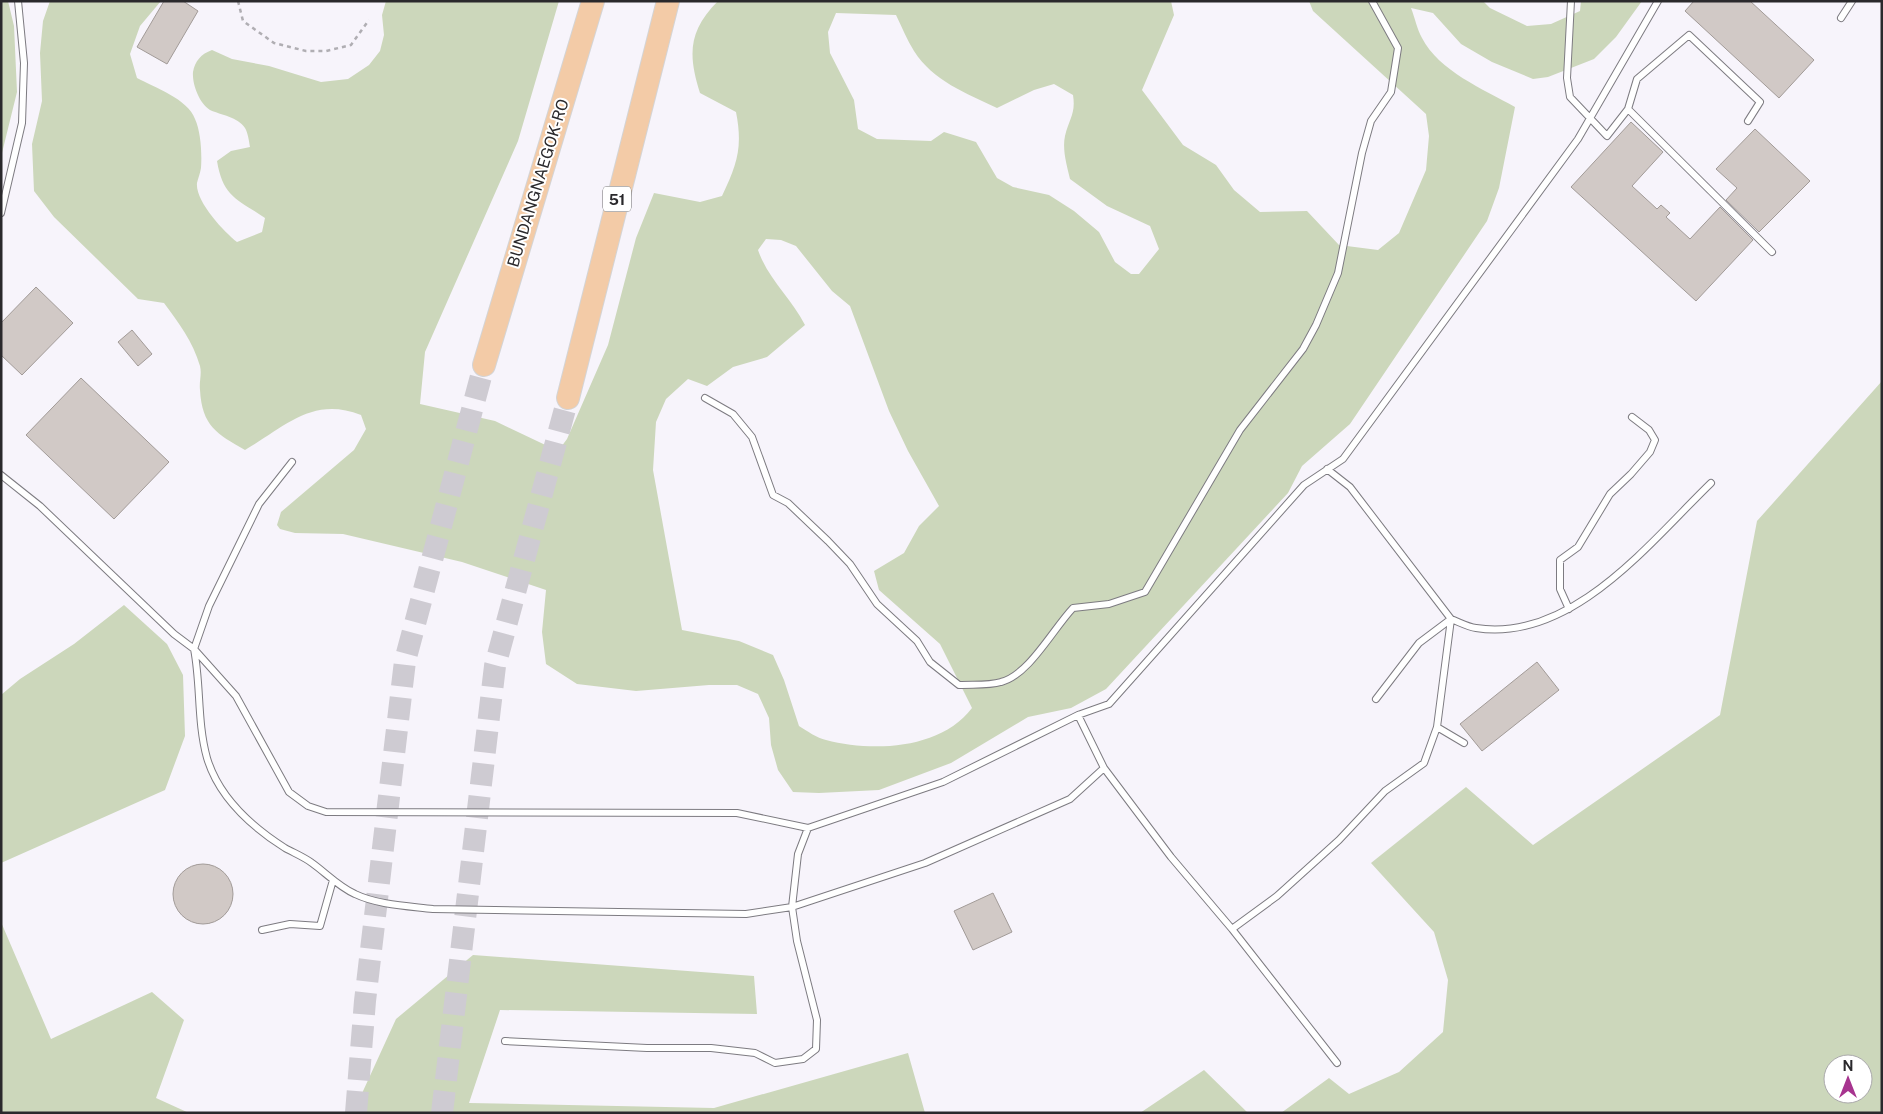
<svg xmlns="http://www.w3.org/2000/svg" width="1883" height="1114" font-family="'Public Sans',sans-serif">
<rect width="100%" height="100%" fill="#f7f4fb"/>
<path fill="#ccd7bb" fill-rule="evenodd" d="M1,1H8L14,26L17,92L1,157Z
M50,1H161L140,26L130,54L137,78C154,87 188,99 195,119C201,132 202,154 201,168C200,174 198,178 197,183C195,201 224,232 237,242L262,232L265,218C237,199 223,197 217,161L231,151L250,147C249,141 248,133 245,128C238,117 221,115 210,110C199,103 192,84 193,72C195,61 201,54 212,50L232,59L269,66L321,82L348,79L369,65L380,51L384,35L382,15L386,1H559L518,141L425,352L420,404L495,421L558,451L567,439L608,345L636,238L654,193L700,202L722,196C737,164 743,148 736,112L700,93C688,55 688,31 718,1H1171L1174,15L1142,90L1183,145L1216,165L1234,190L1260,212L1307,211L1339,245L1378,250L1399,233L1426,170L1429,136L1426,114L1313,11L1309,1H1483L1490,8L1527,26L1551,24L1580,11L1581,1H1642L1616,37L1594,59L1548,77L1533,79L1492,62L1461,44L1433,13L1411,8C1415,18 1417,29 1422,38C1439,71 1483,89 1515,107L1499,188L1487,221L1350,424L1302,466L1288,493L1106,689L1071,708L1028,717L951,763L879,790L819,793L793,792L778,770L771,745L769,718L758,694L737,685H709L636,691L577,684L546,664L542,632L546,590L462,562L343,534L295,533L280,529L277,525L281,512L354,450L366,429L361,415C312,396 285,427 245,450C217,434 202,426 200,390C199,382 202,374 200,366C193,342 179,323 164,303L138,299L54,217L34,191L32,144L42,101L40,53L43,21ZM836,13L896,15C902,27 907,40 914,51C933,81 966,93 997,108L1034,90L1054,84L1073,95C1076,114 1069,119 1065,136C1062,150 1067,166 1070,179L1107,206L1150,226L1159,249L1139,274H1131L1115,262L1099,232L1074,211L1049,195L1013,187L997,178L976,142L944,132L931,141L877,139L858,129L854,100L830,53L828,32ZM766,239L781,240L796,246L832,291L850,306L889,411L908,451L939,506L919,526L904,553L874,571L879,590L940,644L972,708C940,750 872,752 826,740C817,738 807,731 799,726L784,680L773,655L739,641L682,630L653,470L656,422L666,399L688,379L707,386L733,367L767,357L805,325C791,298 768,279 758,250Z
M1882,381V1113H1281L1329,1078L1349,1094L1399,1072L1443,1032L1448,980L1434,932L1371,863L1466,787L1533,845L1720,715L1757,521ZM1833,1064H1863V1094H1833Z
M124,605L167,644L183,675L185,736L165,790L1,863V695L20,679L74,644Z
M1,922L51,1039L152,992L184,1020L156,1098L189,1113H1Z
M473,955L754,976L757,1014L500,1010L469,1103L714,1108L908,1053L925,1113H353L396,1019Z
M1204,1070L1248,1113H1140Z"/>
<path fill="#d1c9c6" stroke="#a29b98" d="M164,1H183L198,11L167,64L137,47Z
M1694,1H1750L1814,60L1779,98L1685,11Z
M1631,122L1663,152L1632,186L1657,209L1661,205L1670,213L1666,217L1690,239L1720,207L1753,240L1696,301L1571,187Z
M1755,129L1810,181L1759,232L1726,200L1737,188L1716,169Z
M36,287L73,323L22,375L1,355V323Z
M132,330L152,354L138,366L118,342Z
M81,378L169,462L114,519L26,435Z
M1537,662L1559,690L1482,751L1460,724Z
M173 894a30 30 0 1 1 60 0a30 30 0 1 1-60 0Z
M993,893L1012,932L973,950L954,911Z"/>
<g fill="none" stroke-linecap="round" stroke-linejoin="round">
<path stroke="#cecbd2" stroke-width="22" stroke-dasharray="22 11" stroke-linecap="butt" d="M356,1113L365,1001L405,661L484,365
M442,1113L495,666L568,398"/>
<g stroke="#7d7b81" stroke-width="8">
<path id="lane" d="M1571,1L1567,78L1570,97L1607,136L1628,109L1772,252
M1841,18L1852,1
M1628,109L1637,79L1689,35L1760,102L1748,121
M1,213L22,123L24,63L18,1
M705,398L733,414L752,437L773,495L788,503L828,541L850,564L877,604L917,641L930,662L959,685C972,684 988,686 1001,682C1029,675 1053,629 1073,608L1109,604L1145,592L1240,430L1303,349L1316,325L1338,273L1362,153L1371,121L1391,92L1398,48L1372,1
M292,462L259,504L209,606L194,649L236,696L289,792L308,806L326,812L737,813L808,828
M1,475L40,506L174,634L194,649C201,685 197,722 207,758C219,798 252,827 285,848C294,853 304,857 312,863C326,873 339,887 355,894C378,905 408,906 433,909L746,914L792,907L798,854L808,828L943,782L1078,715L1109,704L1304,485L1343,459L1578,139L1658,1
M1569,609L1560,589V560L1578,547L1610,494L1631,474L1650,452L1655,440L1649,430L1632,417
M1376,699L1419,643L1451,619C1459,622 1468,627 1476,628C1572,643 1650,542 1711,483
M1437,727L1464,743
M1104,768L1171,857L1232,929L1277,896L1339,840L1385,791L1424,763L1437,727L1451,619L1350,487L1327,469
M1232,929L1337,1063
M262,930L290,924L320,926L333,880
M505,1041L647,1048H711L755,1053L775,1063L803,1059L816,1049L817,1020L797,941L792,907L925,863L1070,799L1104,768L1078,715"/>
</g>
<g stroke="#d4d4d5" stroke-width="24">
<path id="highway" d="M484,365L593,1
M568,398L668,1"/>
</g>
<path stroke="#b0aeb3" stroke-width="2.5" stroke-dasharray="4 4" stroke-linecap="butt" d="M238,1L243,21L274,43L306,51H326L351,45L369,20"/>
<use href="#lane" stroke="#fff" stroke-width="6"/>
<use href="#highway" stroke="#f3cba7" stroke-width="22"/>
</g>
<g text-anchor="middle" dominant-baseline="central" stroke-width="4" stroke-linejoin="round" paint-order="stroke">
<rect fill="#fff" stroke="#6a696b" stroke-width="1" x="603" y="186.5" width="28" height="25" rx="4"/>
<g font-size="15" font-weight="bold" fill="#2a292c">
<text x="617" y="199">51</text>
</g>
<g font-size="16" fill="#2a292c" stroke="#fff">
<text transform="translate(538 183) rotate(-73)">BUNDANGNAEGOK-RO</text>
</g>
</g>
<rect width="1883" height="1114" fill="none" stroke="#2a292c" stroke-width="5"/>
<g transform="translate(1848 1079)"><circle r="24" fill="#ffffff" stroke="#aaa9ab"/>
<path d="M0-4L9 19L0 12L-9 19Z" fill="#a7348f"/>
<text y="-8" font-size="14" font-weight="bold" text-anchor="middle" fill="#2a292c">N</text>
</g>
</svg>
